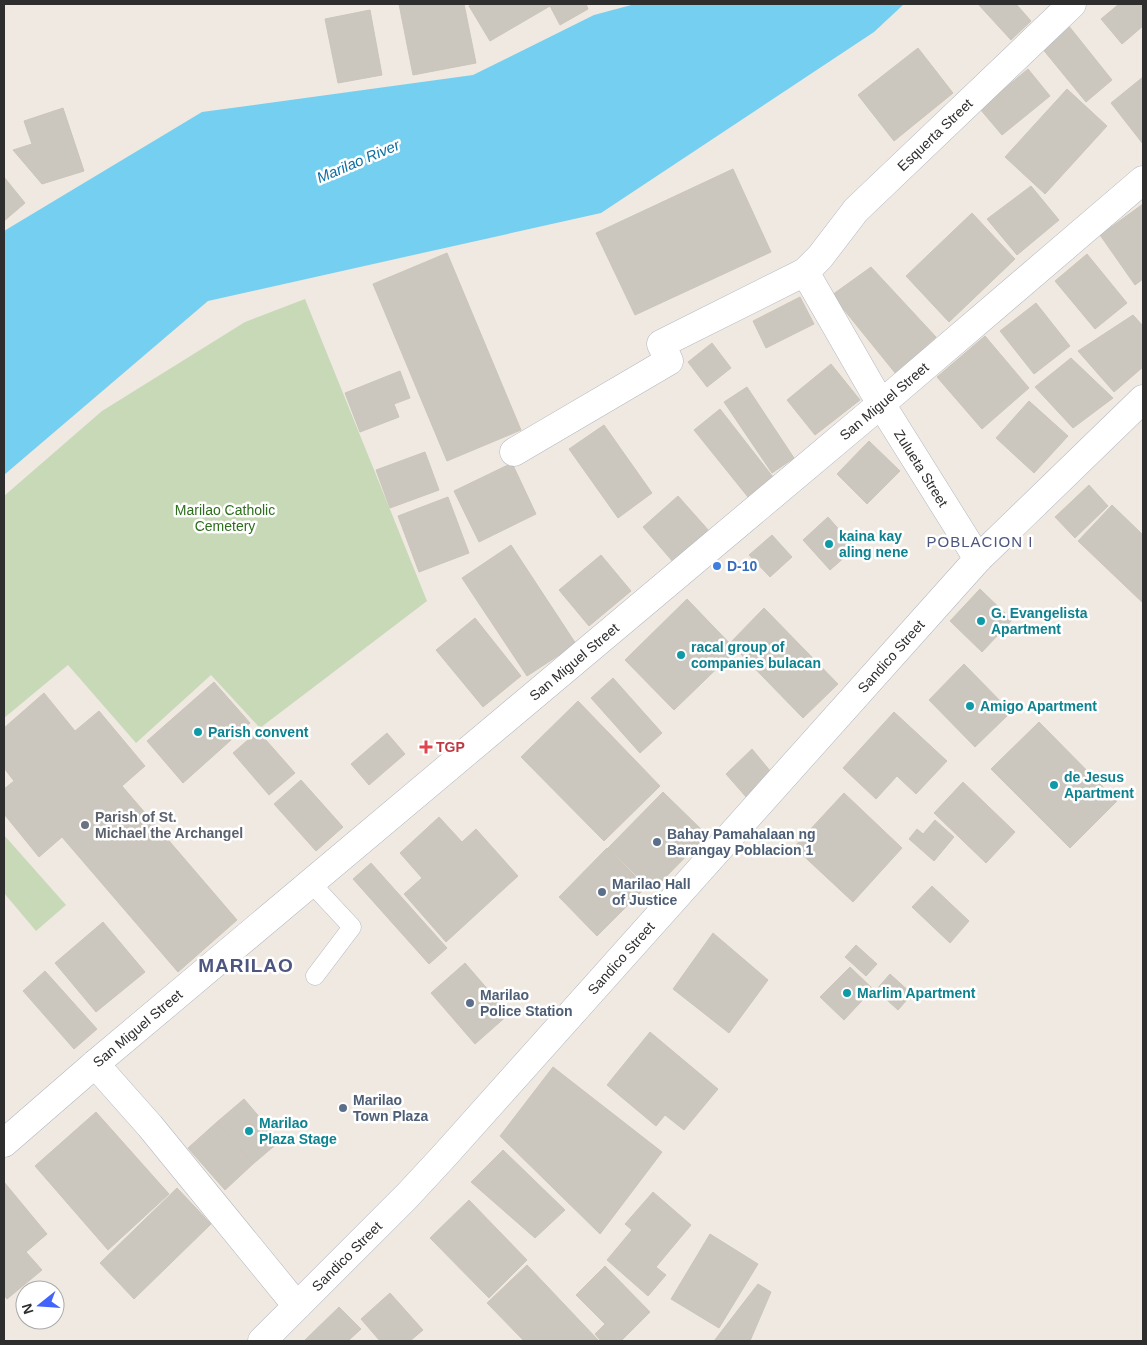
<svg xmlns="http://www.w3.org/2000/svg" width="1147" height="1345" font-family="Helvetica,sans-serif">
<rect width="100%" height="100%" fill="#efe9e1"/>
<path fill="#c8d9b8" d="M305,299L427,601L260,728L211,675L136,743L68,665L4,718V496L102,411L245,322Z
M4,835L66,905L36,931L4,893Z"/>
<path fill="#75cff0" d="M635,4H904L874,32L601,213L208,301L4,475V231L202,112L473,75L594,15Z"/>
<path fill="#cbc7bf" stroke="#cbc5ba" d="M399,4H464L476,63L413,75Z
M472,4H586L588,9L560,25L550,6L490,41L469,6Z
M978,4H1016L1031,21L1011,40Z
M1119,4H1143V26L1122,44L1101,19Z
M370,10L382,75L338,83L325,19Z
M1068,25L1112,80L1086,102L1041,47Z
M918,48L953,93L894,141L858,95Z
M1028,69L1050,96L1002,135L980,109Z
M1143,77V144L1111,103Z
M1067,89L1107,126L1045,194L1005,157Z
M63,108L84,171L42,184L13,150L32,144L24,121Z
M733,169L771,252L635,315L596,233Z
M4,177L25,203L4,221Z
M1031,186L1059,220L1017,255L987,219Z
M1143,204V279L1135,285L1100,235Z
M972,213L1015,259L949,322L906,276Z
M447,253L521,430L447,461L373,284Z
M1087,254L1127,303L1095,329L1055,281Z
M871,267L936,337L896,374L832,295Z
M800,297L814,324L766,348L753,321Z
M1036,303L1070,346L1034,374L1000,331Z
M1133,315L1143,326V367L1114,392L1078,351Z
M985,336L1029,388L982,429L937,377Z
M712,343L731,368L707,387L688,362Z
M1071,358L1113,398L1073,428L1035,387Z
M831,364L860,400L815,435L787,400Z
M400,371L410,398L394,404L399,417L360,432L345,393Z
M747,387L794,458L772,473L724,402Z
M1029,401L1068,436L1034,473L996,438Z
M720,409L773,477L748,497L694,430Z
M604,425L652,493L618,518L569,449Z
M869,441L900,471L867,504L837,474Z
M425,452L439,490L390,508L376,470Z
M512,463L536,514L479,542L454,491Z
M1089,485L1108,506L1075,538L1055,517Z
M678,496L710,532L674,563L643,527Z
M448,497L469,553L419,572L398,516Z
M1112,505L1143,535V603L1078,541Z
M828,517L855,548L830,570L803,540Z
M772,535L792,557L770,577L749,555Z
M511,545L576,644L527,676L462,578Z
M601,555L631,591L589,626L559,590Z
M980,589L1012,620L982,652L950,621Z
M687,599L736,650L674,710L625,660Z
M764,608L838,684L803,718L730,643Z
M475,618L521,676L483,707L436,650Z
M964,664L1011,712L975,747L929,700Z
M613,678L662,733L640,753L591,698Z
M214,682L250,723L183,783L147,741Z
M44,693L75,731L99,711L145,766L122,786L237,920L178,972L62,837L39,857L4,814V789L14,781L4,768V728Z
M578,701L660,786L604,841L521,757Z
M894,712L947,761L916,794L897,776L876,799L843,768Z
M1039,722L1117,801L1070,848L991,769Z
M258,731L295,773L269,795L233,753Z
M387,733L405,754L369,785L351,764Z
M752,749L771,772L747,798L726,774Z
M301,780L343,827L316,851L274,804Z
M963,782L1015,832L986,863L934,813Z
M663,792L707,835L652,891L608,848Z
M844,793L902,848L853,902L794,847Z
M439,817L462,842L476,829L518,876L446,942L404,894L422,878L400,853Z
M935,820L954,837L934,861L909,839L917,829L923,834Z
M607,848L646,887L597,936L559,897Z
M371,863L447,948L429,964L353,879Z
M932,886L969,921L950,943L912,907Z
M103,922L145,972L96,1012L55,963Z
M713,933L768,980L729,1033L673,989Z
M856,945L877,964L866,976L845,957Z
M465,963L509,1014L475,1044L431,993Z
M850,967L873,989L844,1020L820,997Z
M45,971L97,1029L74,1049L23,991Z
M890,974L912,994L898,1010L876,990Z
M650,1032L718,1089L684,1130L665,1115L656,1126L607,1085Z
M553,1067L662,1152L600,1234L500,1136Z
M244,1099L280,1141L253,1164L217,1122Z
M96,1112L169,1194L108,1250L35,1166Z
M217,1122L253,1164L225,1190L188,1148Z
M503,1150L565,1210L535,1238L471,1182Z
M4,1182L47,1234L26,1252L42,1270L7,1299L4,1295Z
M177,1188L211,1224L134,1299L100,1263Z
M653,1192L691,1225L656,1267L666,1275L648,1296L607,1260L632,1230L625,1224Z
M469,1200L527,1260L489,1298L430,1238Z
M710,1234L758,1264L719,1328L671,1299Z
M527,1265L599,1341H524L487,1303Z
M605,1266L650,1312L621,1341H601L595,1334L605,1324L576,1295Z
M758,1284L771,1292L750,1341H714Z
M390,1293L423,1330L410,1341H380L361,1319Z
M339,1307L361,1329L348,1341H304Z"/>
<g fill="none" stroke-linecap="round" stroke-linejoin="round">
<g stroke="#b4b7c1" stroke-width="19">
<path id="service" d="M311,883L352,927L315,976"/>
</g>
<g stroke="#b4b7c1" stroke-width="29">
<g id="minor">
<path id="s1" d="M805,272L881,404L978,559"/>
<path id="s2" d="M514,452L669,361L661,344L805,272L820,257L856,210L1072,4"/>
<path d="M95,1064L150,1126L297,1306"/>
<path id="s3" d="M4,1143L95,1064L881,404L1143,180"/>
</g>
</g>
<g stroke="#b4b7c1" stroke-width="29">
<g id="secondary">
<path id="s4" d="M262,1341L407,1196L445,1155L978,559L1143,399"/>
</g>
</g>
<use href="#service" stroke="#fff" stroke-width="18"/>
<use href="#minor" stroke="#fff" stroke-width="28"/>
<use href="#secondary" stroke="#fff" stroke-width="28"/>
</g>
<g fill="#0f9aa8" stroke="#fff" stroke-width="2">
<circle cx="829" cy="544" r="5"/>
<circle cx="981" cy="621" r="5"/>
<circle cx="681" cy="655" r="5"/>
<circle cx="970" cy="706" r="5"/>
<circle cx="198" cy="732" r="5"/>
<circle cx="1054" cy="785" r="5"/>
<circle cx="847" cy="993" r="5"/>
<circle cx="249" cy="1131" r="5"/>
</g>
<circle fill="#3f7fe0" stroke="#fff" stroke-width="2" cx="717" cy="566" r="5"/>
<path fill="#e0444e" stroke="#fff" stroke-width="2" d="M423.5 739.5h5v5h5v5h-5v5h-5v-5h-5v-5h5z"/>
<circle fill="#6b7280" stroke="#fff" stroke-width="2" cx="85" cy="825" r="5"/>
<g fill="#5c6f8a" stroke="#fff" stroke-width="2">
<circle cx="657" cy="842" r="5"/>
<circle cx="602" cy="892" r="5"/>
<circle cx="470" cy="1003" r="5"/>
<circle cx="343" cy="1108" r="5"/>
</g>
<g text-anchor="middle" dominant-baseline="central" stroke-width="5" stroke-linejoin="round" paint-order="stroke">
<g font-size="14" fill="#2e2e2e" stroke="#fff">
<text stroke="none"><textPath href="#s2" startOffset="549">Esquerta Street</textPath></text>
<text stroke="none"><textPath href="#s3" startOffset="1151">San Miguel Street</textPath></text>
<text stroke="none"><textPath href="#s1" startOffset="228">Zulueta Street</textPath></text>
<text stroke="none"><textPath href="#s4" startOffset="930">Sandico Street</textPath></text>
<text stroke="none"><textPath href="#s3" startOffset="746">San Miguel Street</textPath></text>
<text stroke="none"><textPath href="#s4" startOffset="525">Sandico Street</textPath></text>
<text stroke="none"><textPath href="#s3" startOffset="176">San Miguel Street</textPath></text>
<text stroke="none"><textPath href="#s4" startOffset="120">Sandico Street</textPath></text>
</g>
<g font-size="14" fill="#2c6e1b" stroke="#fff">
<text x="225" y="510">Marilao Catholic<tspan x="225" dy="16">Cemetery</tspan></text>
</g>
<g font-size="14" font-weight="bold" fill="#0d838f" stroke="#fff" text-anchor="start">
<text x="839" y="536">kaina kay<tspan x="839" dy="16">aling nene</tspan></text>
<text x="991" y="613">G. Evangelista<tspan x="991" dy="16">Apartment</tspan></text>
<text x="691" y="647">racal group of<tspan x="691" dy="16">companies bulacan</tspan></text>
<text x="980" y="706">Amigo Apartment</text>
<text x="208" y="732">Parish convent</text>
<text x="1064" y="777">de Jesus<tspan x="1064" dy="16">Apartment</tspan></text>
<text x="857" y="993">Marlim Apartment</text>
<text x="259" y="1123">Marilao<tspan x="259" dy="16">Plaza Stage</tspan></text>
</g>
<g font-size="14" font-weight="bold" fill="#366cbe" stroke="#fff" text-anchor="start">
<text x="727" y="566">D-10</text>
</g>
<g font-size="14" font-weight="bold" fill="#be3a42" stroke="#fff" text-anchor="start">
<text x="436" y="747">TGP</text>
</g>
<g font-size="14" font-weight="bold" fill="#5b616d" stroke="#fff" text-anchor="start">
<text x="95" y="817">Parish of St.<tspan x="95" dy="16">Michael the Archangel</tspan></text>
</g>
<g font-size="14" font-weight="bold" fill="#4e5e75" stroke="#fff" text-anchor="start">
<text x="667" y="834">Bahay Pamahalaan ng<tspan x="667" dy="16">Barangay Poblacion 1</tspan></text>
<text x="612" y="884">Marilao Hall<tspan x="612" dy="16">of Justice</tspan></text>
<text x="480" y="995">Marilao<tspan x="480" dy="16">Police Station</tspan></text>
<text x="353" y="1100">Marilao<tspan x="353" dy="16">Town Plaza</tspan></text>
</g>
<g font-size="15" font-style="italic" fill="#0d6fa3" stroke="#fff">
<text transform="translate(358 161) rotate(-23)">Marilao River</text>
</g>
<g font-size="15" letter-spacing="1" fill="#4d5680" stroke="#fff">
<text x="980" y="541">POBLACION I</text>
</g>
<g font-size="19" font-weight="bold" letter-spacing="1" fill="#4d5680" stroke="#fff">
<text x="246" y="965">MARILAO</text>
</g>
</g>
<rect width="1147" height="1345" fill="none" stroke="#2e2e2e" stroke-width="10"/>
<g transform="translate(40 1305) rotate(253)"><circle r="24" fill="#ffffff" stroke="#ababab"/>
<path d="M0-4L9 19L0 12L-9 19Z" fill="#4264fb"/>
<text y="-8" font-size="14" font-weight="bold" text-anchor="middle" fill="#2e2e2e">N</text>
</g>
</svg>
